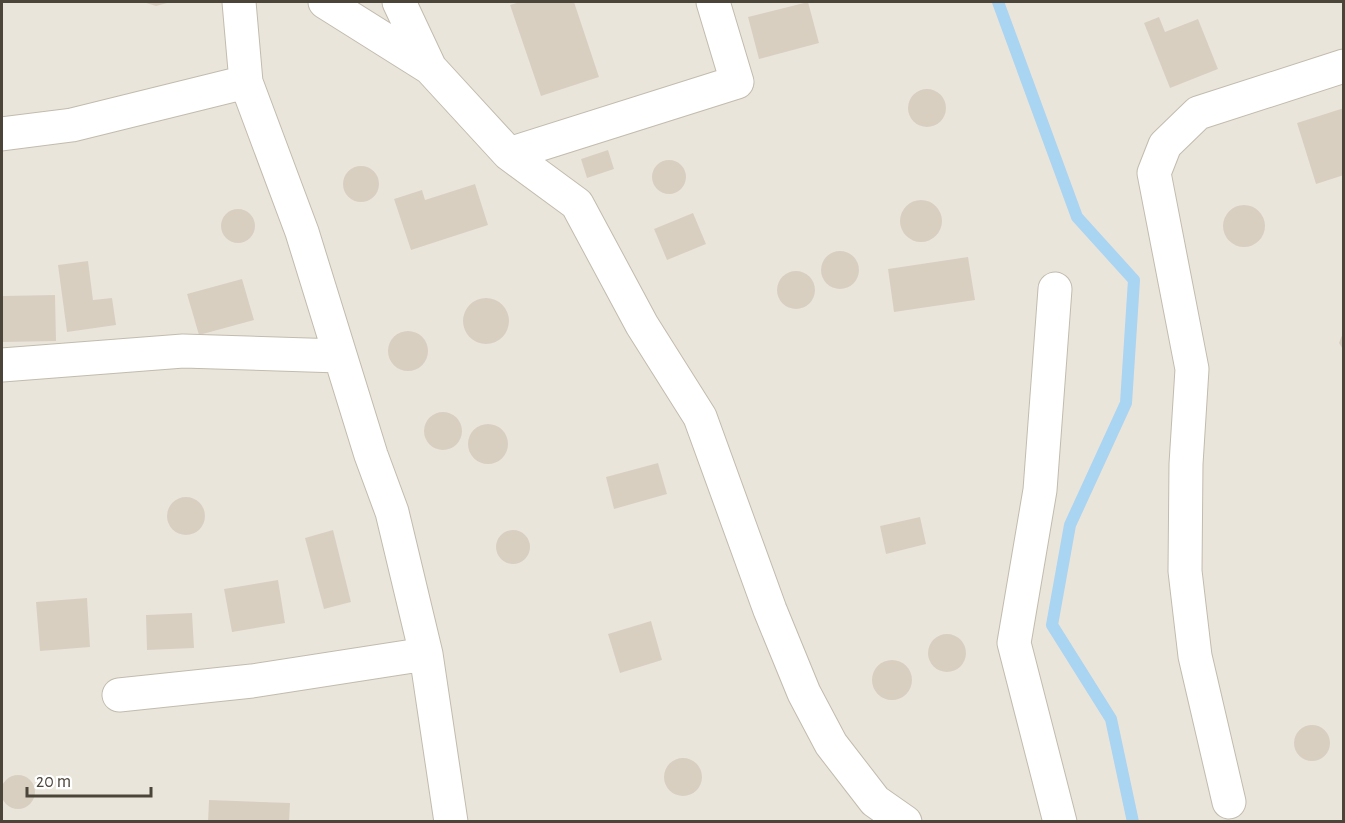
<svg xmlns="http://www.w3.org/2000/svg" width="1345" height="823" font-family="'Alegreya Sans',sans-serif">
<rect width="100%" height="100%" fill="#f6f3ec"/>
<path fill="#eae5da" d="M2,2H1343V821H2Z"/>
<g fill="none" stroke-linecap="round" stroke-linejoin="round">
<path stroke="#a9d4f2" stroke-width="12" d="M998,2L1077,217L1134,280L1126,403L1070,525L1052,625L1111,719L1133,822"/>
</g>
<path fill="#d8cfc1" d="M143,2H171L156,6Z
M520,2H574L599,77L541,96L510,5Z
M808,2L819,43L759,59L748,17Z
M1159,17L1165,32L1198,19L1218,69L1170,88L1144,23Z
M908 108a19 19 0 1 1 38 0a19 19 0 1 1-38 0Z
M1344,108V175L1316,184L1297,123Z
M608,150L614,169L587,178L581,159Z
M652 177a17 17 0 1 1 34 0a17 17 0 1 1-34 0Z
M343 184a18 18 0 1 1 36 0a18 18 0 1 1-36 0Z
M475,184L488,225L411,250L394,199L422,190L425,200Z
M900 221a21 21 0 1 1 42 0a21 21 0 1 1-42 0Z
M1223 226a21 21 0 1 1 42 0a21 21 0 1 1-42 0Z
M221 226a17 17 0 1 1 34 0a17 17 0 1 1-34 0Z
M693,213L706,244L667,260L654,229Z
M821 270a19 19 0 1 1 38 0a19 19 0 1 1-38 0Z
M968,257L975,300L894,312L888,269Z
M88,261L93,300L112,298L116,325L67,332L58,265Z
M777 290a19 19 0 1 1 38 0a19 19 0 1 1-38 0Z
M242,279L254,320L199,335L187,294Z
M55,295L56,341L2,342V296Z
M463 321a23 23 0 1 1 46 0a23 23 0 1 1-46 0Z
M1344,330V351L1339,343Z
M388 351a20 20 0 1 1 40 0a20 20 0 1 1-40 0Z
M424 431a19 19 0 1 1 38 0a19 19 0 1 1-38 0Z
M468 444a20 20 0 1 1 40 0a20 20 0 1 1-40 0Z
M658,463L667,494L614,509L606,477Z
M167 516a19 19 0 1 1 38 0a19 19 0 1 1-38 0Z
M920,517L926,544L886,554L880,526Z
M496 547a17 17 0 1 1 34 0a17 17 0 1 1-34 0Z
M333,530L351,602L324,609L305,538Z
M278,580L285,623L232,632L224,589Z
M87,598L90,647L40,651L36,602Z
M192,613L194,648L147,650L146,615Z
M651,621L662,660L620,673L608,634Z
M928 653a19 19 0 1 1 38 0a19 19 0 1 1-38 0Z
M872 680a20 20 0 1 1 40 0a20 20 0 1 1-40 0Z
M1294 743a18 18 0 1 1 36 0a18 18 0 1 1-36 0Z
M664 777a19 19 0 1 1 38 0a19 19 0 1 1-38 0Z
M1 792a17 17 0 1 1 34 0a17 17 0 1 1-34 0Z
M209,800L290,803L289,822H208Z"/>
<g fill="none" stroke-linecap="round" stroke-linejoin="round">
<g stroke="#c2bbae" stroke-width="35">
<path id="minor" d="M239,2L246,82L302,232L371,455L392,512L426,654L451,822
M325,2L430,68L509,154L577,204L642,325L700,417L770,610L804,693L831,744L875,801L905,822
M399,2L430,68
M2,134L72,125L246,82
M509,154L737,82L713,2
M1055,289L1040,490L1014,643L1060,822
M2,365L183,351L339,356
M119,695L252,681L426,654
M1229,802L1195,656L1185,571L1186,464L1192,369L1154,173L1165,145L1198,113L1344,66"/>
</g>
<use href="#minor" stroke="#fff" stroke-width="33"/>
</g>
<rect width="1345" height="823" fill="none" stroke="#4b4439" stroke-width="6"/>
<path d="M27 787v9h124v-9" fill="none" stroke="#4b4439" stroke-width="3"/>
<text x="36" y="787" font-size="18" fill="#4b4439" stroke="#ffffff" stroke-width="4.5" paint-order="stroke">20 m</text>
</svg>
